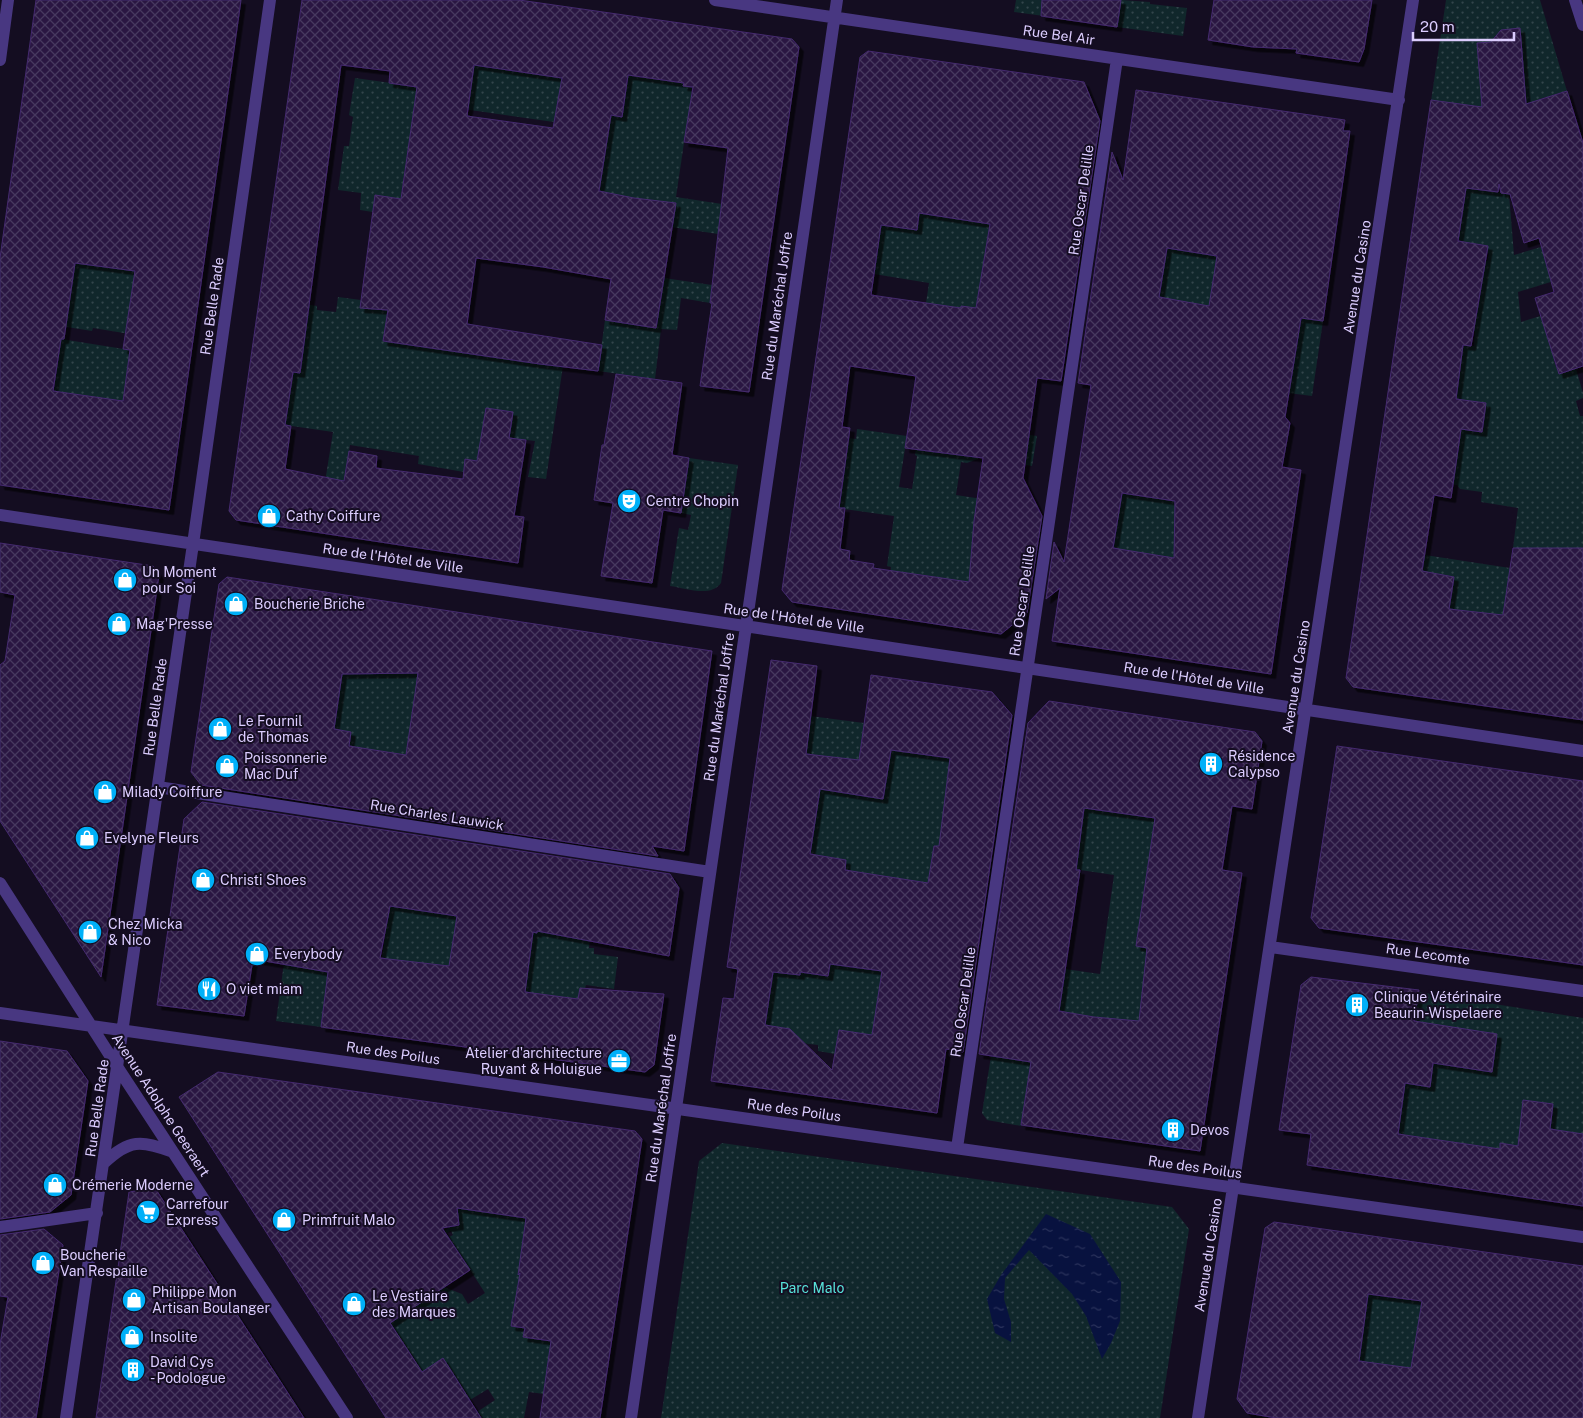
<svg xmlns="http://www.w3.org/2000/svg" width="1583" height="1418" font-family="'Public Sans',sans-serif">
<defs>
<pattern id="grass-dots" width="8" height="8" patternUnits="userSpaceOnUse" patternTransform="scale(1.25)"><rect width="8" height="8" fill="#10272b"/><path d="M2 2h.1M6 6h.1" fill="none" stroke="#32454b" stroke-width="1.8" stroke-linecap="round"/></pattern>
<pattern id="water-ripples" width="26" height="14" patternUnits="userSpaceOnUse" patternTransform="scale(1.25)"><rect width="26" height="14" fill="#08123f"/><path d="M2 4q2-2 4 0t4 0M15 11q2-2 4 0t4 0" fill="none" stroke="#2b335c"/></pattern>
<pattern id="building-cross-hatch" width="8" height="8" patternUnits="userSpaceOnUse" patternTransform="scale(1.25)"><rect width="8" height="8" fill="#291843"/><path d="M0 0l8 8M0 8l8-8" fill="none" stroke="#47385f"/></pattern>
<filter id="shadow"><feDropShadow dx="4.5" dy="4.5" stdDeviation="0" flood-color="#0009"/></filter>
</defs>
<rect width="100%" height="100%" fill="#140d21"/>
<path fill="url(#grass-dots)" d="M1016,0H1068L1066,19L1014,12Z
M1121,0L1150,2V4L1187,8L1183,36L1117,27Z
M1446,0H1540L1567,91L1537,100L1543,122L1431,101Z
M477,41L494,43L491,68L524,73L572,65L558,100L557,107L622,117L628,75L657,79L660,61L686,65L683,85L692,87L691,100H695L686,129L676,197L722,204L718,234L671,227L599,193L561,123L415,102L398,216L360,210L361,193L338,190L344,146H349L353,117L349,115L355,78L420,87Z
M1498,173L1496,192L1509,194L1514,255L1578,236L1583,272L1518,292L1521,322L1583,303L1571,355L1554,361L1559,374L1576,369L1583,393V398L1576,401L1580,416H1583V548H1513L1518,508L1481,502L1482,492L1460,489L1457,485L1448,484L1461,429L1482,432L1485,403L1456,399L1453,344L1474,346L1475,332L1438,327L1476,316L1479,298L1409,251L1488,261L1489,253H1483L1456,241L1467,178Z
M887,208L1021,229L1009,312L961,307L959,321L924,316L929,283L874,274L880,225L917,230L919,213Z
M68,245L101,266L142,272L136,335L93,328L92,331L48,324L68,307L71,292Z
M1162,247L1217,256L1277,315L1323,321L1312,396L1288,393L1159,297L1163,273Z
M664,278L712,285L710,303L681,298L677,330L661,329L655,379L598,371L605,320L656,328Z
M338,297L361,300L366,307L388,310L383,341L563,366L546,479L528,477L535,441L509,438L512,412L486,408L480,445V461L465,459L464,472L418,464L419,456L350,445L343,489L325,482L333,432L285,425L293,372L300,373L303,357L296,355L304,304L317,306V310L336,312Z
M61,339L130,350L123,401L54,392Z
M921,419L1037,436L1032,466L980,458L967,463L961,462L956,495L989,500L977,593L922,622L929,576L916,574L915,578L890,574L891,567L887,566L894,516L837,508L840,491H842L843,479L841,478L848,438L856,439L857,429L907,436L899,487L912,489L917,456L915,455Z
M689,458L738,465L721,583C711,598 685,588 670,586L679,528L688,530L691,515L681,513Z
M1120,493L1175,501L1182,559L1113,549Z
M1425,555L1510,568L1508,583H1539L1521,599L1506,596L1503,615L1454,650L1446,589L1452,590L1454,577L1422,571Z
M330,639L378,674H384L386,668L448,678L413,708L406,755L376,750L346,766L351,732L334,729L339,697Z
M810,716L864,723L857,773L820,756L810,754L799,759Z
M895,722L952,754L944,808V848L934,846L928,883L845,870L846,860L802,853L794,839L812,841L815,819L796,779L855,786Z
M1101,779L1097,810L1155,818L1136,946L1180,952L1143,988L1141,1004L1168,1044L1108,1019L1080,1015L1051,1079L1029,1076L1021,1126L987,1120L982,1113L991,1056L1044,966L1100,974L1114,875L1019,861L1082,822L1084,808Z
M443,890L529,959L533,932L541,906L564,931L563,936L569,937L570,935L590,938L589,948H594V954L618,957L614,989L586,985L585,988H580L578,999L525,992L446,993L436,965L421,963L378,989L389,905L424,907V911L429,912Z
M832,949L860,968L914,976L870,1053L835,1054L818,1051V1045L792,1042L793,1032L790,1029L762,1025L767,988H771L773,972L800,975V972L828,976Z
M284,963L344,972L326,990L321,1027L276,1021Z
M1419,992L1583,1018V1134L1549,1138L1553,1104L1538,1102L1530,1151L1517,1146L1500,1143V1149L1398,1134L1349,1074L1405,1082L1406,1083L1430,1087L1433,1063L1492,1072L1413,1030Z
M722,1143L1172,1207L1189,1229L1160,1418H661L699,1161Z
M457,1208L527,1218L544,1272L511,1326L525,1328L524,1337L552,1342L544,1394L529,1392L524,1418H468L495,1400L488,1389L447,1414L414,1377L415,1362L412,1356L410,1355L390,1323L444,1287L462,1294L468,1304L485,1293L449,1237L453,1235L451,1231L446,1233L445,1231L450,1227L459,1225Z
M1368,1294L1449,1306L1415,1342L1410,1375L1389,1365L1374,1363L1373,1369L1323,1356L1363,1333Z"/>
<path fill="url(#water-ripples)" d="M1046,1214L1090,1234L1121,1282L1120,1321L1111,1343L1102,1359L1086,1316L1072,1294L1029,1250L1005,1278L1004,1299L1011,1322V1342L995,1333L987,1299L1001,1275Z"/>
<path fill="url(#building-cross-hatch)" stroke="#452a6f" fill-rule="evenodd" filter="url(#shadow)" d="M36,0H241L169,510L0,485V258ZM75,263L135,271L123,349L130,350L123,401L53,391L61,339H64Z
M302,0H519L792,39L799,47L749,392L700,386L712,303H710L728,148L684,142L693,87L683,86L684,83L628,75L622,117L611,115L599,191L634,198L676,203L656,328L605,320L611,279L543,267L476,258L467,324L602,345L598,371L540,364L383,341L388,310L360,308L375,195L401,199L417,87L389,83L390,71L341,65L300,373L293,372L285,425L291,426L285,469L344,481L349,451L377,456L376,468L463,479L465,459L477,461L486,408L513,412L509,438L526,440L514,516L524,517L518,563L236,520L229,511ZM474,65L562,78L553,128L467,116Z
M1042,0H1121L1117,27L1041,16Z
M1214,0H1372L1364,49L1359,62L1296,53L1297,49L1253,47L1208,40Z
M1520,28L1526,104L1567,91L1583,143V366L1559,374L1535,298L1554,292L1539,238L1524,243L1510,194L1501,193L1499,184L1498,192L1466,188L1458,241L1488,246L1471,346L1463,345L1456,399L1486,403L1482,432L1461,429L1451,498L1434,495L1422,571L1454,577L1449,609L1503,615L1513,548H1583V720L1353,687L1346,678L1431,100L1482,107L1477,43L1491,42L1501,30Z
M868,51L1084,82L1100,121L1061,381L1037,378L1033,406L1023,478L1042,516L1027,613L1001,634L792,602L782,590L860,57ZM919,213L990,224L976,308L961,306V308L871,295L881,225L917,230ZM850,366L916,376L905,448L983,458L974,521L969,582L873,568L874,564L849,560L850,551L840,549L845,508H839L850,428L842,427Z
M1136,90L1345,120L1343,131H1350L1323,321L1301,318L1285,417L1290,423L1282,467L1301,470L1271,674L1052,641L1060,588L1046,599L1054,542L1064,562L1091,385L1078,383L1112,152L1123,180ZM1167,248L1217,256L1209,306L1159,297ZM1122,493L1175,501L1174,558L1113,548Z
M616,374L682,383L672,455L689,458L681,513L663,510L652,583L601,576L613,503L594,500L602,445H604Z
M0,543L153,566L159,575L101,977L0,821V665L5,661L15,595L0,592Z
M227,577L712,651L684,851L652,846L658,856L201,785L191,772L219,584ZM418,673L406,755L349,746L351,732L334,729L342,674Z
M771,660L817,666L806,754L859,760L871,675L992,692L1012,715L963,1052L946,1049L937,1113L711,1081L723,998L734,999L738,969L727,967ZM891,750L950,758L939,846H934L928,883L845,870L846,860L810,854L820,789L883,799ZM830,964L882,971L872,1035L839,1030L832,1070L790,1029L765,1025L773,972L800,975V972L828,976Z
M1049,701L1255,732L1262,741L1252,809L1232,806L1222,870L1242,873L1200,1151L1021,1125L1031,1062L979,1054L1028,723ZM1084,808L1155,818L1136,946L1147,948L1139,1021L1094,1017L1059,1011L1080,870H1076Z
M1337,746L1583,781V965L1319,928L1311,918Z
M202,802L670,874L679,888L669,956L537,931V933L533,932L525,992L578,999L580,988L664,994L654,1065L645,1072L321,1027L328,972L253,959L244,1016L157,1005L184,819ZM390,906L457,916L449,966L380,958Z
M1311,977L1419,990L1414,1021L1497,1034L1492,1072L1433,1063L1430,1087L1405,1083L1398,1134L1500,1149V1143L1518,1146L1523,1100L1553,1104L1550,1129L1583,1134V1206L1307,1165L1311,1134L1279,1130L1301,985Z
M0,1041L67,1051L88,1081L71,1195L50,1212L0,1219Z
M218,1072L635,1131L642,1139L600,1418H540L551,1341L523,1337L525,1328L511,1326L520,1273L518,1275L526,1218L457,1208L459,1225L442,1228L470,1270L390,1323L422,1372L443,1358L481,1418H386L179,1097Z
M155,1188L264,1356L304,1418H96L129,1192Z
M1274,1222L1583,1266V1418H1276L1247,1413L1237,1399L1265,1228ZM1368,1294L1422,1301L1411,1368L1359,1361Z
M44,1229L63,1245L36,1418H0V1344L8,1297L0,1296V1235Z"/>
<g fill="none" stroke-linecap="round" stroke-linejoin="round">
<path stroke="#483781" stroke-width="12" d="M715,0L1399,100
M1575,0L1583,25
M0,60L8,0
M0,515L1583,751
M158,787L710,872
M0,883L118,1068L347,1418
M1270,947L1583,991
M0,1013L1583,1237
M957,1148L1117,59
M104,1163C129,1139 141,1140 173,1152
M0,1227L97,1213
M66,1418L193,544L270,0
M631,1418L837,0
M1198,1418L1413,0"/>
</g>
<defs>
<g id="theatre-disc" transform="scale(1.25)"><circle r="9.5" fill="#00b0f8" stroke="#140d21"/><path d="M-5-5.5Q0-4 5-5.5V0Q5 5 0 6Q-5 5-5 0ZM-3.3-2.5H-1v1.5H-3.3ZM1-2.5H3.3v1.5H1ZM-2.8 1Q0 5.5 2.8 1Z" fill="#fff"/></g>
<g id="shop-disc" transform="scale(1.25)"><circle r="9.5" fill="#00b0f8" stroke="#140d21"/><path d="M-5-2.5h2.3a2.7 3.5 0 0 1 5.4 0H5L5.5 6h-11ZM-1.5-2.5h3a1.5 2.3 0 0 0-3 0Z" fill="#fff"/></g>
<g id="building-disc" transform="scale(1.25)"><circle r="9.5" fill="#00b0f8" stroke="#140d21"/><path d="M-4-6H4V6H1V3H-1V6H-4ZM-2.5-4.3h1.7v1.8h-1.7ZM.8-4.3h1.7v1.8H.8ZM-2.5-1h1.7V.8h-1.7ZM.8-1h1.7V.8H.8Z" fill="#fff"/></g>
<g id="restaurant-disc" transform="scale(1.25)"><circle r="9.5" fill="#00b0f8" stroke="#140d21"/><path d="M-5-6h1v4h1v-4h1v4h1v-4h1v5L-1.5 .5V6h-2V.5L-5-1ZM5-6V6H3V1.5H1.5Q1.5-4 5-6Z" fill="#fff"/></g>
<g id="office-disc" transform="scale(1.25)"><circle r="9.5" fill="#00b0f8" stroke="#140d21"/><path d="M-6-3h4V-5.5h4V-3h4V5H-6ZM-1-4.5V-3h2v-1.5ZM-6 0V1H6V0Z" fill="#fff"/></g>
<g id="supermarket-disc" transform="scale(1.25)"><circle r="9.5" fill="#00b0f8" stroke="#140d21"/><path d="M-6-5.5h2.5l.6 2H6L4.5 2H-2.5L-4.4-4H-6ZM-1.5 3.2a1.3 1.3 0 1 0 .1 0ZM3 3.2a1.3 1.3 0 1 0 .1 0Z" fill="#fff"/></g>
</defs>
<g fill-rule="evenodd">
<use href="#theatre-disc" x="629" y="501"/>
<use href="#shop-disc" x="269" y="516"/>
<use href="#shop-disc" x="125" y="580"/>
<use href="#shop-disc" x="236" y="604"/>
<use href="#shop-disc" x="119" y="624"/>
<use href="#shop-disc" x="220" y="729"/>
<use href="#building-disc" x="1211" y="764"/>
<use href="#shop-disc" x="227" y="766"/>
<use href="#shop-disc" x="105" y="792"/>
<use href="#shop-disc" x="87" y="838"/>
<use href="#shop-disc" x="203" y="880"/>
<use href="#shop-disc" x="90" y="932"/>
<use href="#shop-disc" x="257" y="954"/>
<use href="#restaurant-disc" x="209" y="989"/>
<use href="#building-disc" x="1357" y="1005"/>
<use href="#office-disc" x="619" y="1061"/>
<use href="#building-disc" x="1173" y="1130"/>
<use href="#shop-disc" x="55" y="1185"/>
<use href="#supermarket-disc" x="148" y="1212"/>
<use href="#shop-disc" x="284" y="1220"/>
<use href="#shop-disc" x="43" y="1263"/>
<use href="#shop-disc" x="134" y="1300"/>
<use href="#shop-disc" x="354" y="1304"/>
<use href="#shop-disc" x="132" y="1337"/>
<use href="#building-disc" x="133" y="1370"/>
</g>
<g text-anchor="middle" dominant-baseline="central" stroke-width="4" stroke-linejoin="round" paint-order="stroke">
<g font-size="14" fill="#dccdff" stroke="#140d21">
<text transform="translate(1059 35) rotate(8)">Rue Bel Air</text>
<text transform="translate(1081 200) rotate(-82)">Rue Oscar Delille</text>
<text transform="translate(1357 277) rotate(-81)">Avenue du Casino</text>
<text transform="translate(212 306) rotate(-82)">Rue Belle Rade</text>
<text transform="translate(777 306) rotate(-82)">Rue du Maréchal Joffre</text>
<text transform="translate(393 558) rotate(8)">Rue de l'Hôtel de Ville</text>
<text transform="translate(1022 601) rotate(-82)">Rue Oscar Delille</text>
<text transform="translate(794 618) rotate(8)">Rue de l'Hôtel de Ville</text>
<text transform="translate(1296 677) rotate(-81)">Avenue du Casino</text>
<text transform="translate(1194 678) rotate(9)">Rue de l'Hôtel de Ville</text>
<text transform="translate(155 707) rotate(-82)">Rue Belle Rade</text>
<text transform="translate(719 707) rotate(-82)">Rue du Maréchal Joffre</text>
<text transform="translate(437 815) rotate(9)">Rue Charles Lauwick</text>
<text transform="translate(1428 954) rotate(8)">Rue Lecomte</text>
<text transform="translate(963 1002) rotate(-82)">Rue Oscar Delille</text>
<text transform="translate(393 1053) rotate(8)">Rue des Poilus</text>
<text transform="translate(161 1105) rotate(57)">Avenue Adolphe Geeraert</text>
<text transform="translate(97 1108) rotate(-82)">Rue Belle Rade</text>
<text transform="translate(661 1108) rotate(-82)">Rue du Maréchal Joffre</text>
<text transform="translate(794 1110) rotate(8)">Rue des Poilus</text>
<text transform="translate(1195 1167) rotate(8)">Rue des Poilus</text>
<text transform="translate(1208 1255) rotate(-81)">Avenue du Casino</text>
</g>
<g font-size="14" fill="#dccdff" stroke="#140d21" text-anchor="start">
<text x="646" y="501">Centre Chopin</text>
<text x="286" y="516">Cathy Coiffure</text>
<text x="142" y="572">Un Moment<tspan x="142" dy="16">pour Soi</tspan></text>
<text x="254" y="604">Boucherie Briche</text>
<text x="136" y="624">Mag'Presse</text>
<text x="238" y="721">Le Fournil<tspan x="238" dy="16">de Thomas</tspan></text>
<text x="1228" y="756">Résidence<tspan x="1228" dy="16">Calypso</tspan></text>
<text x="244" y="758">Poissonnerie<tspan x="244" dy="16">Mac Duf</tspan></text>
<text x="122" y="792">Milady Coiffure</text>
<text x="104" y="838">Evelyne Fleurs</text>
<text x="220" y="880">Christi Shoes</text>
<text x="108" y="924">Chez Micka<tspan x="108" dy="16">&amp; Nico</tspan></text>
<text x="274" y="954">Everybody</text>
<text x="226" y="989">O viet miam</text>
<text x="1374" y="997">Clinique Vétérinaire<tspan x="1374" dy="16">Beaurin-Wispelaere</tspan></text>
<text x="602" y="1053" text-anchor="end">Atelier d'architecture<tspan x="602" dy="16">Ruyant &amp; Holuigue</tspan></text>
<text x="1190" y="1130">Devos</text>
<text x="72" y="1185">Crémerie Moderne</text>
<text x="166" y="1204">Carrefour<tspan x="166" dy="16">Express</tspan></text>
<text x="302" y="1220">Primfruit Malo</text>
<text x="60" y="1255">Boucherie<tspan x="60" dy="16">Van Respaille</tspan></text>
<text x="152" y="1292">Philippe Mon<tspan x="152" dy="16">Artisan Boulanger</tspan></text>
<text x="372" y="1296">Le Vestiaire<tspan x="372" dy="16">des Marques</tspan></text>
<text x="150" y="1337">Insolite</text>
<text x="150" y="1362">David Cys<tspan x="150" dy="16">- Podologue</tspan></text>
</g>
<g font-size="14" fill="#57e1d9" stroke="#140d21">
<text x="812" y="1288">Parc Malo</text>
</g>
</g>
<path d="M1413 32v8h101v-8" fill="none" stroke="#dccdff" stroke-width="2.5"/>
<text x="1420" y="32" font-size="15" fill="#dccdff" stroke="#140d21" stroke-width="4" paint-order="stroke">20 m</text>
</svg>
